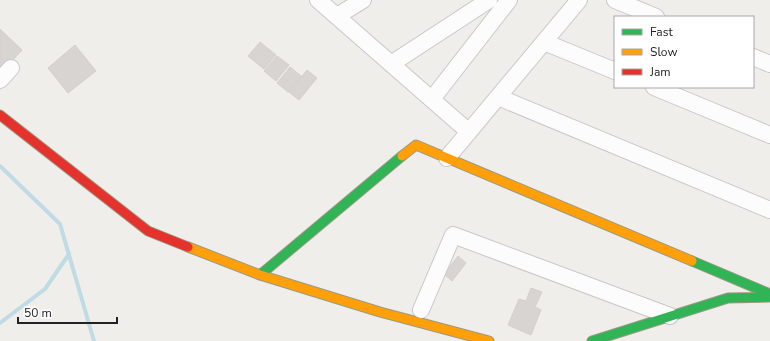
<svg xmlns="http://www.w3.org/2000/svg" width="770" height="341" font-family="'Nunito Sans',sans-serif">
<rect width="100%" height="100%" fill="#f0eeeb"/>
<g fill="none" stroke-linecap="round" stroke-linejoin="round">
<path stroke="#bfdbe3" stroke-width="4" d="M0,166L60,224L94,341
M0,323L45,289L69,254"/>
</g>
<path fill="#d7d4d2" stroke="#d3d0cc" d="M0,29L22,50L2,72L0,70Z
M260,42L276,55L264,69L248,56Z
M75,45L96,71L68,93L48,68Z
M277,56L289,65L276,81L264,71Z
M290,67L301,76L288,92L277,83Z
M307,70L317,78L299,100L289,92Z
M458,256L466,263L452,281L444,274Z
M531,288L542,292L535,307L541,310L531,335L508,325L519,299L526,301Z"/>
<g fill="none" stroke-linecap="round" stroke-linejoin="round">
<g stroke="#c9c8c7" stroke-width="18">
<path id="street" d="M318,0L469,132
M615,0L656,17
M337,16L363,0
M544,42L615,71
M753,57L770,64
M391,64L489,0
M0,80L11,68
M654,87L770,135
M498,97L770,210
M432,99L509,0
M447,158L579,0
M421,310L453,235L670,316"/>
</g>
<g stroke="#999a82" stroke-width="11">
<path id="fast" d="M692,261L770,294
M260,275L402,156
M592,341L728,298L770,297"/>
</g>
<g stroke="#999a82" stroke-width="11">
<path id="slow" d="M402,156L416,145L692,261
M188,247L260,275L380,312L489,341"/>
</g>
<g stroke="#999a82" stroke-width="11">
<path id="jam" d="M0,115L148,231L188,247"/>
</g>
<use href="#street" stroke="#fdfcfc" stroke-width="16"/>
<use href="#fast" stroke="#30b455" stroke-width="9"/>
<use href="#slow" stroke="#ff9f0a" stroke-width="9"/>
<use href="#jam" stroke="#e5322d" stroke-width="9"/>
</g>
<rect x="614" y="16" width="140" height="72" fill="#ffffff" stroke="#a7a7a7"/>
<rect x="622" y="29" width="20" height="6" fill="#30b455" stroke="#a7a7a7"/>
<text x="650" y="36" font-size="12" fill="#222222">Fast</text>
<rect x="622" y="49" width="20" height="6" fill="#ff9f0a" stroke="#a7a7a7"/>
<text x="650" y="56" font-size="12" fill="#222222">Slow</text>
<rect x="622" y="69" width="20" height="6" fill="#e5322d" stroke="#a7a7a7"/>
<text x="650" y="76" font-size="12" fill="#222222">Jam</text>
<path d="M18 317v6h99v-6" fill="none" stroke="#222222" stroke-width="2"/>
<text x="24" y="317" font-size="12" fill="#222222" stroke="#ffffff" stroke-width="3" paint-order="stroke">50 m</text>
</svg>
